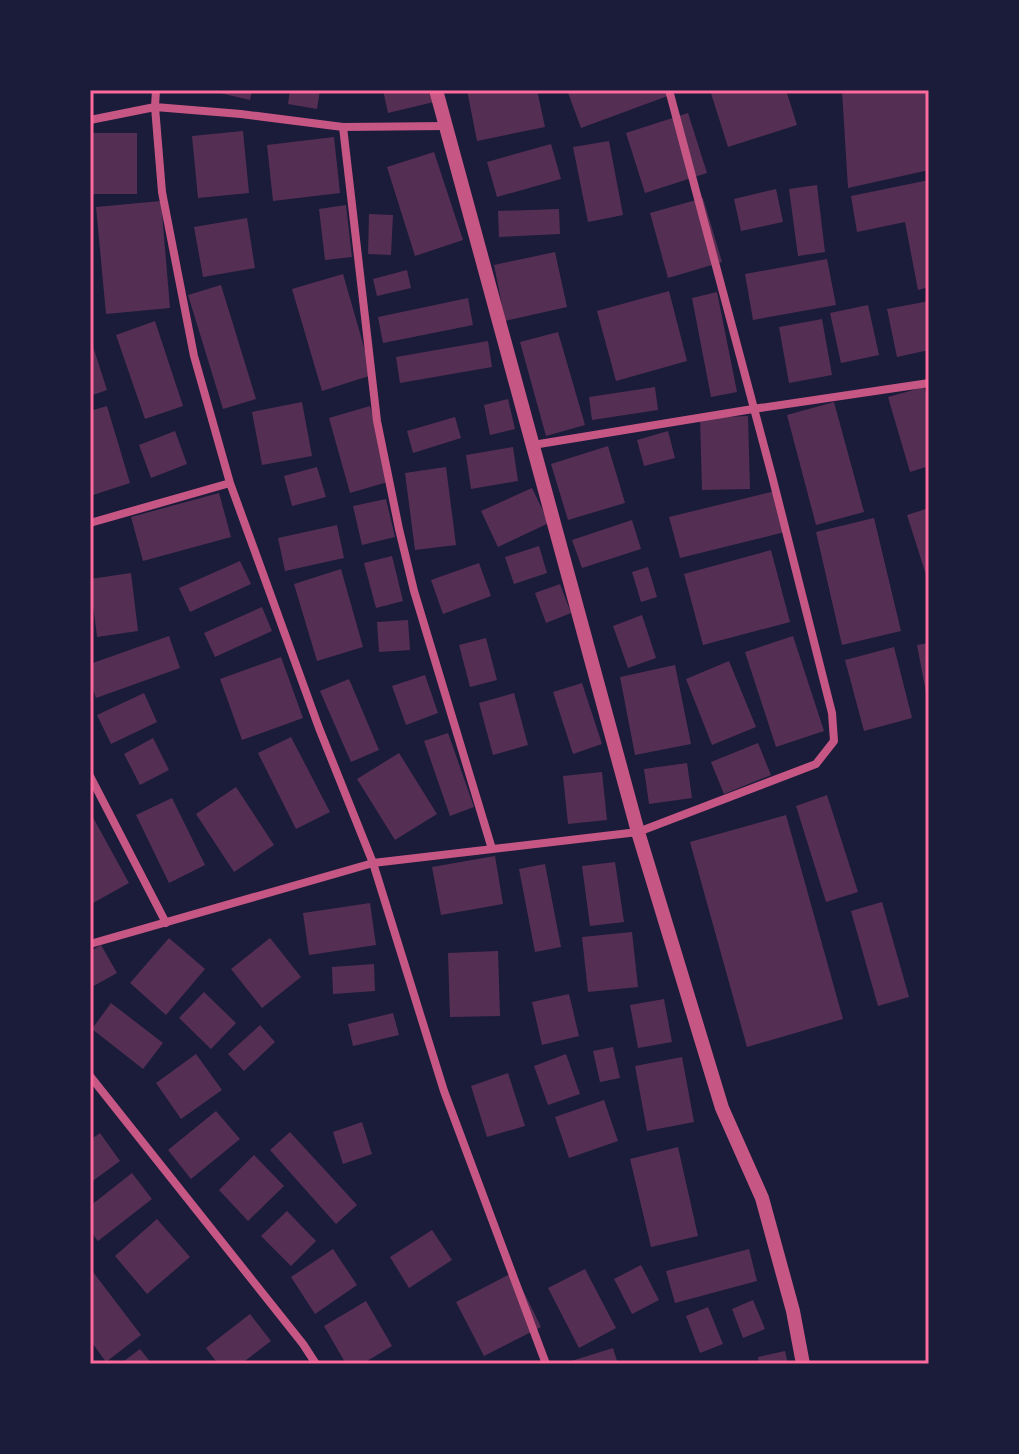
<svg xmlns="http://www.w3.org/2000/svg" width="1019" height="1454" font-family="'Sofia Sans Condensed',sans-serif">
<rect width="100%" height="100%" fill="#1b1b3a"/>
<path fill="#542f53" d="M207,90H252L250,100Z
M290,90H320L317,109L288,104Z
M383,90H436L438,101L388,113Z
M467,90H537L545,127L477,141Z
M567,90H672L673,94L581,128Z
M710,90H786L797,125L728,147Z
M844,90H927L929,97V170L848,188L842,91Z
M688,113L707,173L645,193L626,133Z
M243,131L249,193L198,198L192,136Z
M92,133H137V194H91Z
M334,137L340,193L273,201L267,145Z
M609,141L623,215L588,222L573,147Z
M551,144L561,179L497,197L487,162Z
M434,152L463,240L415,256L387,167Z
M929,180V287L918,290L905,222L857,232L851,196Z
M817,185L825,252L798,256L789,189Z
M776,189L783,222L741,231L734,199Z
M703,198L722,262L668,278L650,213Z
M161,201L170,308L106,314L96,207Z
M346,205L352,257L325,260L319,209Z
M559,209L560,234L499,237L498,211Z
M369,214L393,215L391,255L368,254Z
M247,218L255,268L203,277L194,227Z
M555,252L567,307L505,321L494,265Z
M827,259L836,305L753,320L745,274Z
M407,270L411,288L377,296L373,279Z
M343,274L372,375L322,391L292,289Z
M221,285L256,399L223,409L188,295Z
M669,291L687,361L616,381L597,311Z
M717,292L737,392L711,397L692,298Z
M468,298L473,325L383,343L378,317Z
M929,301V350L897,357L887,309Z
M868,305L879,355L841,363L830,313Z
M822,319L832,375L789,383L779,327Z
M155,321L183,406L145,419L116,335Z
M558,332L585,425L546,436L520,342Z
M90,337L107,390L90,396Z
M488,341L492,367L400,383L396,357Z
M655,387L658,410L592,420L589,397Z
M924,387L929,405V466L910,472L888,397Z
M508,399L515,429L490,435L484,405Z
M302,402L312,456L262,465L252,412Z
M834,402L864,512L816,525L787,415Z
M107,406L130,483L90,496V411Z
M370,406L391,481L350,493L329,418Z
M748,416L750,489L702,490L700,418Z
M455,417L461,438L413,453L407,431Z
M175,431L187,464L151,478L139,445Z
M668,431L675,458L644,466L637,440Z
M608,446L625,503L568,520L551,464Z
M513,447L518,481L471,489L466,455Z
M317,467L326,497L292,506L284,476Z
M446,467L456,545L415,550L405,473Z
M532,488L549,523L498,547L481,511Z
M775,491L785,532L680,558L669,517Z
M219,493L231,537L143,561L131,517Z
M386,499L395,537L362,545L353,506Z
M929,508V581H928L907,515Z
M874,518L901,631L842,645L816,532Z
M632,520L641,549L582,568L572,540Z
M337,525L344,558L285,571L278,538Z
M539,546L547,573L514,584L505,557Z
M771,550L790,622L703,645L684,574Z
M392,556L403,601L376,608L364,563Z
M240,561L251,584L190,612L179,588Z
M479,563L491,596L443,614L431,580Z
M648,567L657,597L641,602L632,572Z
M341,569L363,647L317,661L294,584Z
M131,573L138,631L97,637L90,579Z
M560,584L571,613L546,623L535,593Z
M262,607L272,631L215,657L204,633Z
M642,615L656,658L628,668L613,626Z
M408,620L410,650L379,652L377,622Z
M169,636L180,668L96,698L90,681V664Z
M793,636L824,731L776,747L745,652Z
M486,638L497,680L470,687L459,645Z
M929,643V702L928,703L917,645Z
M894,647L912,718L864,731L845,660Z
M281,657L303,718L242,740L220,679Z
M729,661L756,727L712,745L686,679Z
M675,665L691,744L635,755L620,677Z
M425,675L438,713L406,725L392,686Z
M349,679L379,750L351,762L320,691Z
M582,683L602,744L573,754L553,692Z
M144,693L157,722L111,744L97,715Z
M514,693L528,745L493,755L479,703Z
M448,733L474,807L450,816L424,741Z
M291,737L330,812L296,829L258,753Z
M153,738L169,770L140,785L124,754Z
M758,743L771,775L724,794L711,762Z
M399,753L437,814L395,840L357,779Z
M687,763L692,798L649,804L644,769Z
M602,772L607,820L568,824L563,776Z
M236,787L274,845L234,872L196,814Z
M827,795L858,892L826,902L796,806Z
M172,798L205,865L169,883L136,815Z
M90,812L129,883L93,903L90,898Z
M786,815L843,1019L747,1047L690,842Z
M495,856L503,904L441,915L432,867Z
M615,862L624,922L590,926L582,866Z
M545,864L561,947L535,952L519,869Z
M882,902L909,997L878,1006L851,911Z
M370,903L376,945L309,955L303,913Z
M632,932L638,987L588,992L582,937Z
M169,938L205,969L166,1015L130,983Z
M270,938L301,977L262,1008L231,969Z
M101,945L117,973L90,988V951Z
M498,951L500,1016L450,1017L448,953Z
M374,964L375,991L333,994L332,967Z
M204,992L236,1023L211,1049L179,1018Z
M569,994L579,1036L542,1045L532,1002Z
M664,999L672,1042L638,1048L630,1005Z
M111,1003L163,1043L143,1069L92,1029Z
M393,1013L399,1035L353,1046L348,1024Z
M260,1025L275,1042L244,1071L228,1054Z
M613,1047L620,1078L600,1082L593,1051Z
M196,1054L222,1090L181,1119L156,1083Z
M566,1054L580,1094L548,1105L534,1066Z
M682,1057L694,1122L647,1131L635,1066Z
M508,1073L525,1126L487,1137L471,1086Z
M604,1100L618,1141L569,1158L555,1117Z
M216,1111L240,1139L191,1179L168,1150Z
M362,1122L372,1154L343,1164L333,1132Z
M290,1132L357,1205L336,1224L270,1150Z
M100,1133L120,1161L90,1183V1140Z
M678,1147L698,1236L651,1247L630,1159Z
M254,1155L284,1186L248,1221L219,1190Z
M132,1173L152,1199L98,1241L90,1231V1206Z
M287,1211L316,1241L291,1266L261,1236Z
M157,1219L190,1257L147,1294L115,1256Z
M432,1230L452,1260L409,1288L390,1257Z
M333,1249L357,1285L315,1314L291,1277Z
M749,1249L757,1281L675,1303L666,1271Z
M641,1265L659,1300L632,1314L614,1279Z
M90,1268L141,1335L106,1362L90,1340Z
M585,1269L616,1328L579,1348L548,1288Z
M514,1272L541,1327L484,1356L456,1302Z
M753,1300L765,1329L743,1338L732,1309Z
M366,1301L392,1346L362,1364H346L324,1326Z
M708,1307L723,1344L700,1353L686,1316Z
M250,1314L271,1341L241,1364H218L206,1348Z
M613,1348L618,1364H565V1363Z
M140,1349L152,1364H120Z
M785,1351L788,1364H759L758,1357Z"/>
<g fill="none" stroke-linecap="round" stroke-linejoin="round">
<path stroke="#c65784" stroke-width="8" d="M156,90L155,107L162,192L194,356L230,483L319,728L373,863L444,1091L546,1364
M90,120L155,107L241,114L343,127L446,126
M343,127L377,421L399,529L414,591L492,849
M533,445L753,409L929,383
M90,523L230,483
M90,776L166,923
M90,944L373,863L638,832L816,764L834,741L832,713L772,476L669,90
M90,1076L303,1344L316,1364"/>
<path stroke="#c65784" stroke-width="14" d="M436,90L638,832L722,1108L762,1198L793,1311L803,1364"/>
</g>
<rect width="1019" height="1454" fill="none" stroke="#1b1b3a" stroke-width="184"/>
<rect x="92" y="92" width="835" height="1270" fill="none" stroke="#ff6b9d" stroke-width="3"/>
</svg>
